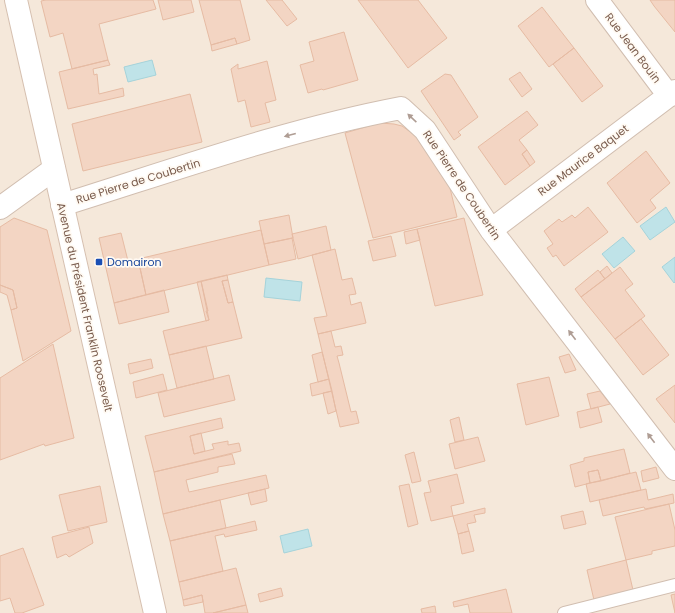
<svg xmlns="http://www.w3.org/2000/svg" width="675" height="613" font-family="Poppins,sans-serif">
<rect width="100%" height="100%" fill="#fdf6ec"/>
<path fill="#f5e8da" d="M0,0H675V613H0Z"/>
<path fill="#bfe3e8" stroke="#a5d3da" d="M152,60L156,75L128,82L124,67Z
M666,207L675,222L650,240L640,226Z
M623,237L635,251L614,268L602,254Z
M675,257V282L674,283L662,267Z
M266,278L302,282L300,301L264,297Z
M308,529L312,546L284,553L280,536Z"/>
<path fill="#f3d5c3" stroke="#e6bba3" d="M46,0H153L156,9L99,24L108,60L72,69L63,33L50,37L41,1Z
M158,0H191L194,12L163,20Z
M199,0H240L250,40L237,44L235,38L211,45Z
M266,0H282L297,19L287,26Z
M358,0H418L447,38L408,68Z
M650,0H675V32L654,6Z
M542,7L574,48L549,67L518,26Z
M344,32L358,80L323,90L322,89L308,93L300,65L314,61L309,42Z
M235,38L237,44L212,51L211,45Z
M574,48L603,86L582,102L553,64Z
M108,60L110,65L93,69L94,75L97,74L99,94L123,88L124,96L68,109L59,72Z
M267,61L276,100L265,103L270,122L251,127L245,100L238,102L231,69L238,64V69Z
M520,72L532,89L522,97L509,79Z
M445,74L451,75L478,117L458,132L461,135L454,140L421,91Z
M190,94L202,142L83,171L72,124Z
M527,111L538,125L519,140L527,150L522,154L530,166L505,185L478,147Z
M379,123L394,124L402,126L416,136L424,146L448,180L457,217L373,238L345,133Z
M527,150L535,162L530,166L522,154Z
M646,151L670,183L650,200L656,208L637,223L607,183Z
M588,207L608,232L564,266L556,255L553,257L547,248L553,244L544,231L559,219L562,222L572,215L575,218Z
M289,215L293,238L264,244L259,221Z
M14,218L47,230L71,331L23,361L11,310L17,308L13,290L0,285V227Z
M464,218L483,295L435,306L417,229Z
M326,226L331,250L298,259L292,234Z
M417,229L420,240L406,244L404,232Z
M261,230L269,265L146,295L138,259Z
M121,233L128,261L138,259L146,295L114,303L99,238Z
M391,236L396,256L373,261L368,241Z
M292,238L296,259L269,265L264,244Z
M335,249L342,280L352,278L356,294L349,295L351,305L361,302L366,323L318,334L314,318L327,316L312,255Z
M607,266L612,273L605,279L600,272Z
M620,267L633,284L625,290L645,316L615,339L581,297Z
M598,270L605,279L581,297L575,289Z
M227,275L228,280L222,281L228,303L233,302L242,338L169,355L163,331L209,320L201,281Z
M228,280L233,302L228,303L222,281Z
M201,281L208,311H206L209,320L206,321L197,282Z
M0,285L13,290L17,308L11,310L7,295L0,292Z
M164,290L169,312L119,324L114,303Z
M641,319L669,355L643,375L615,339Z
M331,331L335,347L341,346L343,355L337,356L339,363L351,412L356,411L359,423L340,427L318,334Z
M53,344L74,438L45,446L44,444L0,460V378Z
M206,346L214,379L177,388L169,355Z
M322,352L329,379L318,382L312,355Z
M569,354L576,370L565,373L559,357Z
M151,359L153,368L130,374L128,364Z
M163,374L167,390L136,398L133,382Z
M229,375L235,400L164,417L158,393Z
M549,377L559,416L526,425L517,384Z
M329,379L332,391L312,396L310,384Z
M675,385V423L656,399Z
M332,391L336,411L328,414L323,393Z
M600,391L610,404L591,409L587,394Z
M598,407L602,422L580,428L577,412Z
M459,417L464,440L455,442L450,420Z
M221,418L223,428L190,436L194,454L214,449L212,444L228,441V445L239,443L241,451L154,472L145,436Z
M201,433L205,451L194,454L190,436Z
M478,437L485,461L455,469L449,444Z
M624,449L630,473L601,481L598,470L588,472L590,483L575,487L570,465L584,461V458Z
M414,452L421,481L412,483L405,455Z
M232,454L235,464L218,467V472L186,480L189,492L266,475L269,488L163,514L154,472Z
M656,467L659,478L643,482L641,471Z
M598,470L601,481L590,483L588,472Z
M636,472L641,490L590,502L586,484Z
M457,474L464,503L451,506L453,516L431,521L424,493L431,492L428,481Z
M409,484L418,524L408,527L399,486Z
M100,486L107,522L68,531L59,495Z
M265,489L267,501L251,505L248,493Z
M646,489L648,500L673,494L674,503L645,509L644,507L603,516L599,500Z
M220,500L226,528L170,541L163,514Z
M669,504L675,530V546L652,551V554L626,560L615,517Z
M485,508V513L474,515L476,522L467,524L469,531L458,534L453,516Z
M583,511L586,524L564,529L561,516Z
M255,521L257,530L225,537L224,534L215,536L223,571L179,582L170,541Z
M89,527L93,543L69,557L66,554L57,558L52,537Z
M469,531L474,551L462,554L458,534Z
M23,548L44,605L22,613H15L10,598L0,601V556Z
M626,560L633,590L594,600L587,570Z
M236,568L246,605L213,613H205L202,595L183,600L179,582Z
M281,588L283,596L260,602L258,594Z
M506,589L512,613H470L468,604L454,607L453,602Z
M675,594V613L671,595Z
M202,595L203,602L184,606L183,600Z
M246,605L248,613H213Z
M435,606L436,613H422L421,609Z"/>
<g fill="none" stroke-linecap="round" stroke-linejoin="round">
<g stroke="#d1beb0" stroke-width="14">
<path id="lane" d="M564,613L675,585"/>
</g>
<g stroke="#d1beb0" stroke-width="24">
<path id="street" d="M597,0L669,96
M62,205C174,170 286,130 401,108L425,130L491,230L675,469
M0,208L54,169
M491,230L675,91"/>
</g>
<g stroke="#d6c0b0" stroke-width="24">
<path id="secondary" d="M16,0L155,613"/>
</g>
<use href="#lane" stroke="#fff" stroke-width="12"/>
<use href="#street" stroke="#fff" stroke-width="22"/>
<use href="#secondary" stroke="#fff" stroke-width="22"/>
</g>
<defs><path id="oneway-solid" d="M-6-.8H1V-3.2L6.5 0L1 3.2V.8H-6Z"/></defs>
<g fill="#af9d94">
<use href="#oneway-solid" transform="translate(412 118) rotate(-137)"/>
<use href="#oneway-solid" transform="translate(290 135) rotate(165)"/>
<use href="#oneway-solid" transform="translate(572 335) rotate(-127)"/>
<use href="#oneway-solid" transform="translate(651 438) rotate(-127)"/>
</g>
<rect fill="#1a4fb4" stroke="#fffaf3" stroke-width="1.5" x="95" y="258" width="8" height="8" rx="2"/>
<g text-anchor="middle" dominant-baseline="central" stroke-width="3.5" stroke-linejoin="round" paint-order="stroke">
<g font-size="11" fill="#7a5c4d" stroke="#fffaf3">
<text transform="translate(633 48) rotate(53)">Rue Jean Bouin</text>
<text transform="translate(583 160) rotate(-37)">Rue Maurice Baquet</text>
<text transform="translate(138 181) rotate(-17)">Rue Pierre de Coubertin</text>
<text transform="translate(462 185) rotate(56)">Rue Pierre de Coubertin</text>
<text transform="translate(85 307) rotate(77)">Avenue du Président Franklin Roosevelt</text>
</g>
<g font-size="11" fill="#164399" stroke="#fffaf3" text-anchor="start">
<text x="107" y="262">Domairon</text>
</g>
</g>
</svg>
